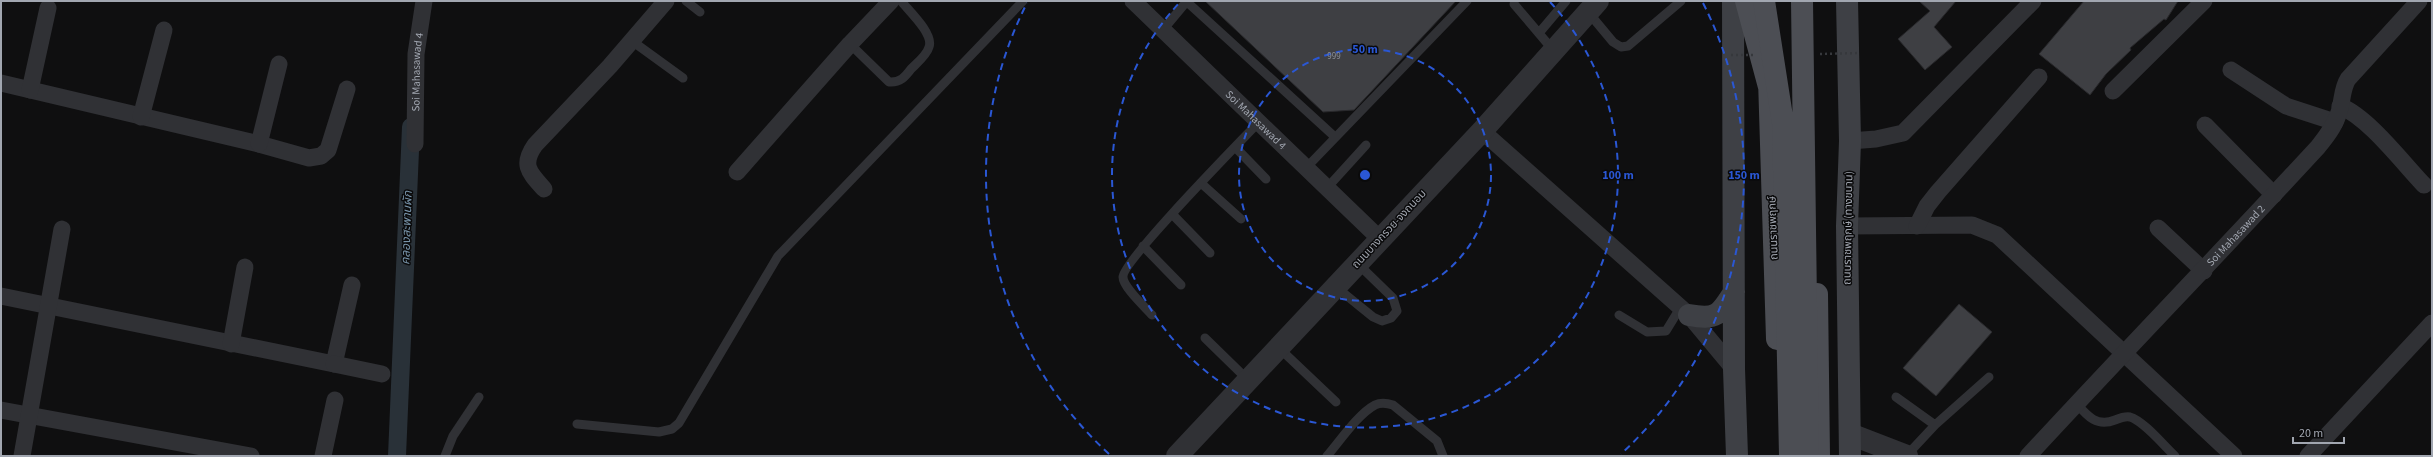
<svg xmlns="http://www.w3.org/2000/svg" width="2433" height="457" font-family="'Source Sans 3','Noto Sans Thai',sans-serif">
<rect width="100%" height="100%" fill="#0f0f10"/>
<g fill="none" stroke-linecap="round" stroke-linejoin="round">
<path stroke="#293138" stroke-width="18" d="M397,456L411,127"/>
</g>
<path fill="#3e3f43" stroke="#29292c" d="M1205,1H1456L1354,110L1323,112Z
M1919,1H1956L1934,27L1952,47L1925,70L1898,39L1930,11Z
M2084,1H2178L2166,20L2164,19L2130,48L2131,50L2106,74L2090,95L2039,54Z
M1959,304L1992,332L1936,396L1903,368Z"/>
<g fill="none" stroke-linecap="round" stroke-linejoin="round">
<path stroke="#303135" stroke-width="9" d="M686,1L700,12
M1187,2L1335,137
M1514,4L1553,50
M1588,12L1613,42L1621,47L1628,46L1681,1
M1162,31L1187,1
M1539,33L1566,1
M632,41L683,78
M850,44L889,82C900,83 905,77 911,69C917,63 927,55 929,47C934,34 909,11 901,1
M1235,147L1266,179
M1305,169L1467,1
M1202,184L1241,219
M1326,189L1366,145
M1173,215L1210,253
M1143,246L1181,285
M1336,287L1373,317L1382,321L1391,318L1397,311L1393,298L1357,263
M1152,315C1145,307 1123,287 1123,277C1122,262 1240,142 1258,123
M1619,315L1647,332L1666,331L1680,308
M1205,338L1248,380
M1278,347L1336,402
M1896,397L1935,425
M2076,403C2088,417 2097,427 2115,420C2120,418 2125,416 2130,417C2144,421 2164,446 2175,456
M577,424L659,432L672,429L679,423L778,256L1023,1
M445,456L453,436L479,397
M1327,456C1340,441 1358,414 1375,405C1381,402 1387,403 1393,405L1437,441L1443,456
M1906,456L1935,425L1989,377"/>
<g stroke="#303135" stroke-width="17">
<path id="s1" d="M1133,1L1380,239"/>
<path d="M2231,70L2286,106L2335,122"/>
<path d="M1,83L259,144L309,158L321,156L328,150L347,89"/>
<path d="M30,90L48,8"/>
<path d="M2113,91L2204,1"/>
<path d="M2340,106C2368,117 2402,162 2424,185"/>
<path d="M141,117L164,30"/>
<path d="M2205,125L2274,195"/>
<path d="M1482,131L1689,315L1734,369"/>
<path d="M1850,141L1876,139L1903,133L2033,1"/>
<path d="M259,144L279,64"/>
<path id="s2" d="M415,144L416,54L424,1"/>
<path d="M737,172L850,44L891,1"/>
<path d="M544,189C529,172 521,165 535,145L610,66L666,1"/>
<path d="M1847,226L1972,225L1997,235L2234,456"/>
<path d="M1917,226L1927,206L1938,192L2039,77"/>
<path d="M2158,228L2204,271"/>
<path d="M1,296L334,364L352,285"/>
<path d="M231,344L245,267"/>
<path d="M334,364L382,374"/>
<path d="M1,410L251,456"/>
<path d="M22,456L62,229"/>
<path d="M323,456L335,400"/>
<path id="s3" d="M2028,456C2124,352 2222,251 2318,147C2326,137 2334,127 2338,115C2343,103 2341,90 2348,79L2419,1"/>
<path d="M2308,456L2432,323"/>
</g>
<path stroke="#303135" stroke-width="22" d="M1850,434L1907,456
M1177,456L1482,131L1598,1"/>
<path stroke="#3e4045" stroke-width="22" d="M1733,1L1734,369L1737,456
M1847,1L1850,141L1847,226L1850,456
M1689,315C1716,320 1720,315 1734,292"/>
<path stroke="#4c4e54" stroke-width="22" d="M1746,1L1769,87
M1769,79L1777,339
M1817,294L1819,456"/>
<path stroke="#36383c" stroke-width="2.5" stroke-dasharray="2 3" stroke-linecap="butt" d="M1820,54L1860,53
M1731,55H1753"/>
<path stroke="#4c4e54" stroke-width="22" d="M1764,1L1783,123L1790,456
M1802,1L1808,456"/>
</g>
<g fill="none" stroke="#2a57d4" stroke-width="2" stroke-dasharray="7 5">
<circle cx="1365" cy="175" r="126"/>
<path d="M1550 2A253 253 0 1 1 1180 2"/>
<path d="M1109 454A379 379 0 0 1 1027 3M1703 3A379 379 0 0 1 1621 454"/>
</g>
<g text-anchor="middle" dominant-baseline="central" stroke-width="3" stroke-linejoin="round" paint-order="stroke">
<g font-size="9" fill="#888c95">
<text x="1334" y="56">999</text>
</g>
<g font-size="11" fill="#a1a6b0" stroke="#0a0a0b">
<text stroke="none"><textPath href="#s2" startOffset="72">Soi Mahasawad 4</textPath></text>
<text stroke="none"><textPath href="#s1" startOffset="171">Soi Mahasawad 4</textPath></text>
<text transform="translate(1773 228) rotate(-92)">ถนนราชพฤกษ์</text>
<text transform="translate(1848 228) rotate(-89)">ถนนราชพฤกษ์ (ทางขนาน)</text>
<text transform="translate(1389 229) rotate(-47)">ถนนบางกรวย-จงถนอม</text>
<text stroke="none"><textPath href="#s3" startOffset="303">Soi Mahasawad 2</textPath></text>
</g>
<g font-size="12" font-style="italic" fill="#7894aa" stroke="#0a0a0b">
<text transform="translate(407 228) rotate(-88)">คลองสะพานผัก</text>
</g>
</g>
<circle cx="1365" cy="175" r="6" fill="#2a57d4" stroke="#0a0a0b" stroke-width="2"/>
<g font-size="12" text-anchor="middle" font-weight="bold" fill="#2a57d4" stroke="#0a0a0b" stroke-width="3" stroke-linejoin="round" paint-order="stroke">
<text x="1365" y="53">50 m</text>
<text x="1618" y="179">100 m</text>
<text x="1744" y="179">150 m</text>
</g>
<rect width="2433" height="457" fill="none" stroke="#a1a6b0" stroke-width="4"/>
<path d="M2293 437v6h51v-6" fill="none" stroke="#a1a6b0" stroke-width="2"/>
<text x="2299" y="437" font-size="12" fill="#a1a6b0" stroke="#0a0a0b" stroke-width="3" paint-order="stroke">20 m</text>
</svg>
